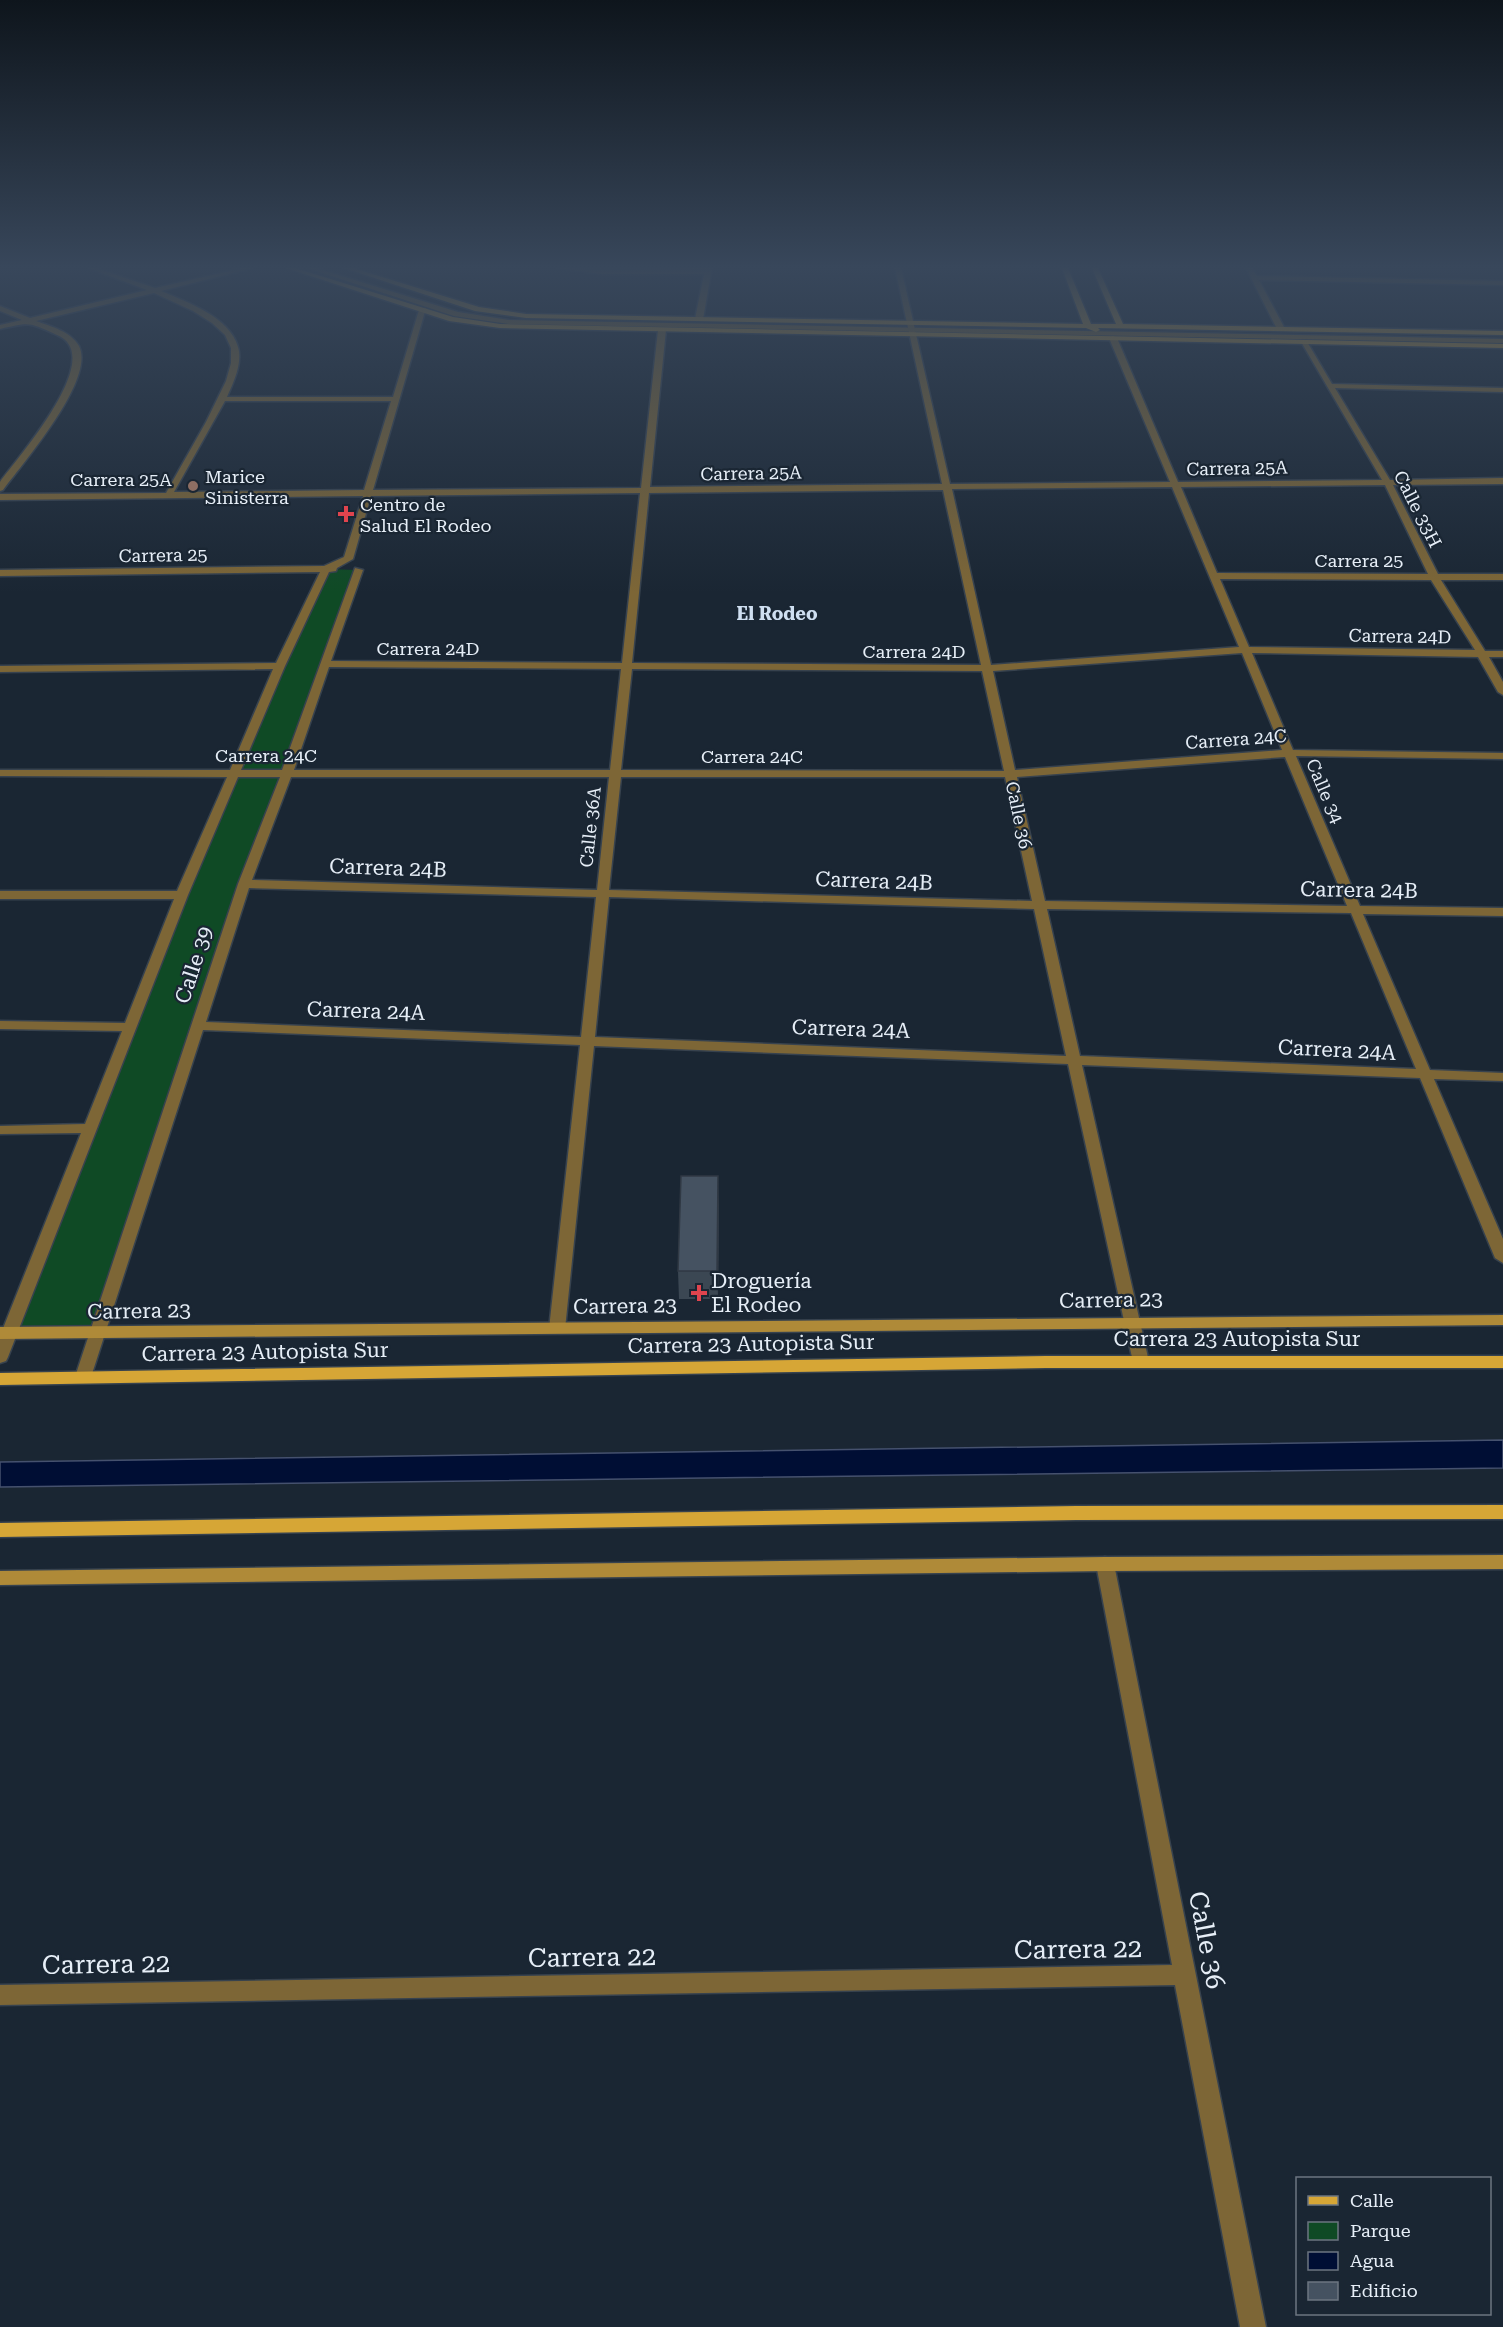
<svg xmlns="http://www.w3.org/2000/svg" width="1503" height="2327" font-family="'Roboto Serif',serif">
<rect width="100%" height="100%" fill="#1a2633"/>
<path fill="#0f4a25" d="M326,569L358,570L95,1334L8,1333L129,1027Z"/>
<path fill="#000e34" stroke="#45516e" stroke-width="1.5" d="M1503,1440V1468L0,1487V1462Z"/>
<g fill="none" stroke-linecap="round" stroke-linejoin="round">
<g stroke="#37424e" stroke-width="3">
<path id="lane" d="M307,268H316L458,312L509,320L1503,339V343L509,324L454,316Z"/>
</g>
<g stroke="#37424e" stroke-width="3">
<path id="street" d="M88,268H96L155,288L243,268H253L161,291C187,302 230,317 238,347C243,363 233,383 227,397H393L419,310L426,308L373,490L641,488L658,330L662,328L666,330L650,487L942,484L895,268H901L950,484L1170,482L1109,338L1113,336L1117,338L1178,482L1382,480L1300,340H1306L1332,384L1503,388V392L1335,388L1390,480L1503,478V484L1393,485L1438,574H1503V580H1441L1485,651H1503V657H1489L1503,682V695L1498,692L1478,657L1252,653L1293,750L1503,753V759L1296,756L1360,906L1503,908V916L1363,914L1430,1070L1503,1073V1081L1434,1079L1503,1239V1263L1495,1258L1420,1078L1082,1065L1149,1362L1147,1366H1135L1133,1362L1068,1064L594,1046L565,1329L563,1333H551L549,1329L580,1045L203,1030L91,1377L89,1381H77L75,1377L238,884L280,777H238L188,895L8,1357L6,1361L0,1363V1336L81,1133L0,1134V1126L85,1124L122,1031L0,1029V1021L125,1023L174,899H0V891H177L227,777L0,776V770H230L273,669L0,672V666L276,663L320,572L0,576V570L324,566L344,557L363,496L0,500V494L166,493L206,422L226,381L231,363V348L225,335L212,323L193,311L154,293L36,321C52,327 70,331 79,346C96,379 23,463 3,490L0,491V482C18,457 108,356 57,335C28,322 31,322 0,329V325L22,320L0,311V306L30,318L147,290ZM225,401H391L364,490L174,492ZM1385,485L1428,574L1217,573L1181,487ZM1172,487L1239,647L991,665L952,489ZM943,490L981,665L632,663L649,493ZM640,493L622,663L331,661L363,570L355,568L282,770H241L285,666L329,572L336,571L337,568L353,559L371,496ZM1220,579L1431,580L1475,650L1249,647ZM1242,653L1282,750L1015,770L993,671ZM329,667L621,669L610,770H294ZM632,669L982,671L1004,771L621,770ZM1285,757L1347,906L1045,901L1017,777ZM291,777H609L597,890L252,880ZM621,777H1005L1032,901L609,890ZM249,888L596,897L581,1037L206,1022ZM609,897L1034,909L1066,1056L595,1037ZM1047,909L1351,913L1416,1069L1080,1056Z
M558,268L601,270L712,268L703,319L699,321L695,319L704,274H601Z
M1246,268H1252L1257,276L1503,281V285L1259,280L1285,329L1281,331L1277,329Z
M1105,1557L1112,1559L1114,1564L1266,2327H1240L1175,1985L0,2005V1985L1172,1965L1096,1564L1098,1559Z"/>
</g>
<g stroke="#37424e" stroke-width="3">
<path id="secondary" d="M286,268H295L453,317L500,324L1503,344V348L500,328L449,321Z
M344,268H353L479,307L526,314L1083,324L1062,268H1068L1091,324H1116L1092,268H1098L1123,324L1503,331V335L1098,328L1100,330L1096,332L1086,328L526,318L475,311Z
M1503,1315V1325L0,1339V1327Z
M1503,1555V1569L1105,1571L0,1585V1571L1105,1557Z"/>
</g>
<g stroke="#37424e" stroke-width="3">
<path id="primary" d="M1046,1356H1503V1368H1046L0,1385V1373Z
M1503,1505V1519L1076,1520L0,1537V1523L1076,1506Z"/>
</g>
<use href="#lane" fill="#7d6636" fill-rule="evenodd"/>
<use href="#street" fill="#7d6636" fill-rule="evenodd"/>
<use href="#secondary" fill="#af8a38" fill-rule="evenodd"/>
<use href="#primary" fill="#d6a636" fill-rule="evenodd"/>
</g>
<path fill="#3b4753" d="M719,1204L718,1299H679L678,1271Z"/>
<path fill="#303944" d="M718,1176L719,1204L718,1299L717,1271Z"/>
<path fill="#455261" stroke="#303944" stroke-width="1.5" d="M681,1176H718L717,1271H678Z"/>
<linearGradient id="sky" x2="0" y2="1"><stop stop-color="#0e151c"/><stop offset="0.45" stop-color="#38475b"/><stop offset="1" stop-color="#38475b" stop-opacity="0"/></linearGradient>
<rect width="1503" height="593" fill="url(#sky)"/>
<circle fill="#8d6e63" stroke="#1a2633" stroke-width="2" cx="193" cy="486" r="6"/>
<g fill="#e0444e" stroke="#1a2633" stroke-width="2">
<path d="M343 505h6v6h6v6h-6v6h-6v-6h-6v-6h6z"/>
<path d="M696 1284h6v6h6v6h-6v6h-6v-6h-6v-6h6z"/>
</g>
<g text-anchor="middle" dominant-baseline="central" stroke-width="4.5" stroke-linejoin="round" paint-order="stroke">
<g font-size="18" fill="#e6eef7" stroke="#1a2633">
<text transform="translate(1237 468) rotate(-1)">Carrera 25A</text>
<text transform="translate(751 473) rotate(-1)">Carrera 25A</text>
<text x="121" y="479">Carrera 25A</text>
<text transform="translate(1418 509) rotate(63)">Calle 33H</text>
<text transform="translate(163 555) rotate(-1)">Carrera 25</text>
<text x="1359" y="560">Carrera 25</text>
<text transform="translate(1400 636) rotate(1)">Carrera 24D</text>
<text x="428" y="648">Carrera 24D</text>
<text x="914" y="651">Carrera 24D</text>
<text transform="translate(1236 739) rotate(-4)">Carrera 24C</text>
<text x="266" y="755">Carrera 24C</text>
<text x="752" y="756">Carrera 24C</text>
<text transform="translate(1325 791) rotate(67)">Calle 34</text>
<text transform="translate(1019 815) rotate(78)">Calle 36</text>
<text transform="translate(590 827) rotate(-84)">Calle 36A</text>
</g>
<g font-size="18" fill="#e6eef7" stroke="#1a2633" text-anchor="start">
<text x="205" y="476">Marice<tspan x="205" dy="21">Sinisterra</tspan></text>
<text x="360" y="504">Centro de<tspan x="360" dy="21">Salud El Rodeo</tspan></text>
</g>
<g font-size="18" font-weight="bold" fill="#cfdff1" stroke="#1a2633">
<text x="777" y="613">El Rodeo</text>
</g>
<g font-size="21" fill="#e6eef7" stroke="#1a2633">
<text transform="translate(388 868) rotate(2)">Carrera 24B</text>
<text transform="translate(874 881) rotate(2)">Carrera 24B</text>
<text transform="translate(1359 890) rotate(1)">Carrera 24B</text>
<text transform="translate(194 965) rotate(-72)">Calle 39</text>
<text transform="translate(366 1011) rotate(2)">Carrera 24A</text>
<text transform="translate(851 1029) rotate(2)">Carrera 24A</text>
<text transform="translate(1337 1050) rotate(3)">Carrera 24A</text>
<text transform="translate(1111 1300) rotate(-1)">Carrera 23</text>
<text transform="translate(625 1306) rotate(-1)">Carrera 23</text>
<text transform="translate(139 1311) rotate(-1)">Carrera 23</text>
<text x="1237" y="1339">Carrera 23 Autopista Sur</text>
<text transform="translate(751 1344) rotate(-1)">Carrera 23 Autopista Sur</text>
<text transform="translate(265 1352) rotate(-1)">Carrera 23 Autopista Sur</text>
</g>
<g font-size="21" fill="#e6eef7" stroke="#1a2633" text-anchor="start">
<text x="711" y="1281">Droguería<tspan x="711" dy="24">El Rodeo</tspan></text>
</g>
<g font-size="26" fill="#e6eef7" stroke="#1a2633">
<text transform="translate(1207 1940) rotate(79)">Calle 36</text>
<text transform="translate(1078 1949) rotate(-1)">Carrera 22</text>
<text transform="translate(592 1957) rotate(-1)">Carrera 22</text>
<text transform="translate(106 1964) rotate(-1)">Carrera 22</text>
</g>
</g>
<rect x="1296" y="2177" width="195" height="138" fill="#1a2633" stroke="#6c7681" stroke-width="1.5"/>
<rect x="1308" y="2196" width="30" height="9" fill="#d6a636" stroke="#6c7681" stroke-width="1.5"/>
<text x="1350" y="2207" font-size="18" fill="#e6eef7">Calle</text>
<rect x="1308" y="2222" width="30" height="18" fill="#0f4a25" stroke="#6c7681" stroke-width="1.5"/>
<text x="1350" y="2237" font-size="18" fill="#e6eef7">Parque</text>
<rect x="1308" y="2252" width="30" height="18" fill="#000e34" stroke="#6c7681" stroke-width="1.5"/>
<text x="1350" y="2267" font-size="18" fill="#e6eef7">Agua</text>
<rect x="1308" y="2282" width="30" height="18" fill="#455261" stroke="#6c7681" stroke-width="1.5"/>
<text x="1350" y="2297" font-size="18" fill="#e6eef7">Edificio</text>
</svg>
